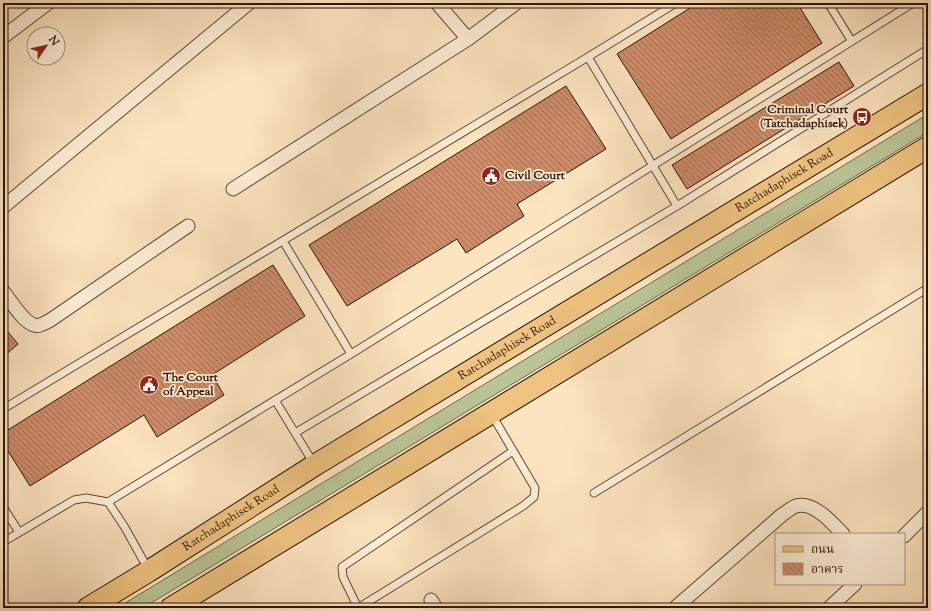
<svg xmlns="http://www.w3.org/2000/svg" width="931" height="611" font-family="'Sorts Mill Goudy','Noto Serif Thai',serif">
<defs>
<pattern id="building-back-hatch" width="6" height="6" patternUnits="userSpaceOnUse"><rect width="6" height="6" fill="#cf8b68"/><path d="M-1 5l2 2M0 0l6 6M5-1l2 2" fill="none" stroke="#a87053"/></pattern>
</defs>
<rect width="100%" height="100%" fill="#fce4c0"/>
<filter id="stains"><feTurbulence type="fractalNoise" baseFrequency=".005" numOctaves="4"/><feColorMatrix values="0 0 0 0 .2 0 0 0 0 .09 0 0 0 0 .02 0 0 0 .5 -.17"/></filter>
<radialGradient id="worn" r=".72"><stop offset=".6" stop-color="#630" stop-opacity="0"/><stop offset="1" stop-color="#630" stop-opacity=".3"/></radialGradient>
<path fill="#b9c597" stroke="#726c4e" d="M928,114V132L143,608H117Z"/>
<path fill="url(#building-back-hatch)" stroke="#2c1404" d="M698,3H797L822,43L671,139L617,54Z
M839,62L854,86L687,189L672,165Z
M566,86L606,149L517,204L524,216L466,253L457,239L347,306L309,245Z
M273,265L305,316L212,375L224,395L157,437L144,415L30,486L3,443V433Z
M3,326L18,344L3,357Z"/>
<g fill="none" stroke-linecap="round" stroke-linejoin="round">
<g stroke="#604833" stroke-width="9">
<path id="lane" d="M828,3L851,40
M677,206L928,49
M283,241L351,354
M275,400L314,464
M3,409L588,57L676,3
M295,433L677,206L588,57
M594,493L928,288
M108,502L124,526L148,569
M3,507L19,532
M3,542L74,500L86,498L108,502L351,354L913,3
M358,608L523,506L534,497L535,488L492,415
M358,608L343,577L342,567L513,451"/>
</g>
<g stroke="#604833" stroke-width="15">
<path id="street" d="M437,3L468,39
M3,37L48,3
M233,189L468,39L516,3
M3,207L249,3
M3,291C10,300 23,322 34,325C39,327 44,323 49,321L188,226
M904,536L928,512
M431,600L436,608
M675,608L783,514C787,512 792,507 796,506C814,501 832,523 843,534
M829,608L855,584"/>
</g>
<g stroke="#2c1404" stroke-width="23">
<g id="primary">
<path id="s1" d="M88,608L149,571L315,465L928,94"/>
<path d="M171,608L928,147"/>
</g>
</g>
<use href="#lane" stroke="#fdedd6" stroke-width="7"/>
<use href="#street" stroke="#fdedd6" stroke-width="13"/>
<use href="#primary" stroke="#eec280" stroke-width="21"/>
</g>
<defs>
<g id="bus-disc" transform="scale(1)"><circle r="9.5" fill="#8f2418" stroke="#fdedd6"/><path d="M-5-6H5V4H4V6H2V4H-2V6H-4V4H-5ZM-3.5-4V0h7V-4ZM-3.5 1.2v1.5H-2V1.2ZM2 1.2v1.5H3.5V1.2Z" fill="#fff"/></g>
<g id="civic-disc" transform="scale(1)"><circle r="9.5" fill="#8f2418" stroke="#fdedd6"/><path d="M-.6-6.5H3V-4.5H.6V-3L4-1V1h2V6H-6V1h2V-1L-.6-3ZM-1.2 2.5V6h2.4V2.5Z" fill="#fff"/></g>
</defs>
<g fill-rule="evenodd">
<use href="#bus-disc" x="862" y="117"/>
<use href="#civic-disc" x="491" y="176"/>
<use href="#civic-disc" x="149" y="385"/>
</g>
<g text-anchor="middle" dominant-baseline="central" stroke-width="3.5" stroke-linejoin="round" paint-order="stroke">
<g font-size="12" font-weight="bold" fill="#2c1404" stroke="#fdedd6" text-anchor="start">
<text x="848" y="110" text-anchor="end">Criminal Court<tspan x="848" dy="14">(Tatchadaphisek)</tspan></text>
<text x="505" y="176">Civil Court</text>
<text x="163" y="378">The Court<tspan x="163" dy="14">of Appeal</tspan></text>
</g>
<g font-size="12" fill="#2c1404" stroke="#fdedd6">
<text stroke="none"><textPath href="#s1" startOffset="817">Ratchadaphisek Road</textPath></text>
<text stroke="none"><textPath href="#s1" startOffset="493">Ratchadaphisek Road</textPath></text>
<text stroke="none"><textPath href="#s1" startOffset="169">Ratchadaphisek Road</textPath></text>
</g>
</g>
<rect width="931" height="611" fill="none" stroke="#fce4c0" stroke-width="16"/>
<rect x="4" y="4" width="923" height="603" fill="none" stroke="#2c1404" stroke-width="2"/>
<rect x="8" y="8" width="915" height="595" fill="none" stroke="#2c1404"/>
<rect x="775" y="533" width="130" height="52" fill="#fdedd6" stroke="#a99682"/>
<rect x="783" y="546" width="20" height="6" fill="#eec280" stroke="#a99682"/>
<text x="811" y="553" font-size="12" fill="#2c1404">ถนน</text>
<rect x="783" y="563" width="20" height="12" fill="url(#building-back-hatch)" stroke="#a99682"/>
<text x="811" y="573" font-size="12" fill="#2c1404">อาคาร</text>
<g transform="translate(46 46) rotate(56)"><circle r="19" fill="#fdedd6" stroke="#a99682"/>
<path d="M0-3L7 15L0 10L-7 15Z" fill="#8f2418"/>
<text y="-6" font-size="11" font-weight="bold" text-anchor="middle" fill="#2c1404">N</text>
</g>
<rect width="100%" height="100%" filter="url(#stains)"/>
<rect width="100%" height="100%" fill="url(#worn)"/>
</svg>
